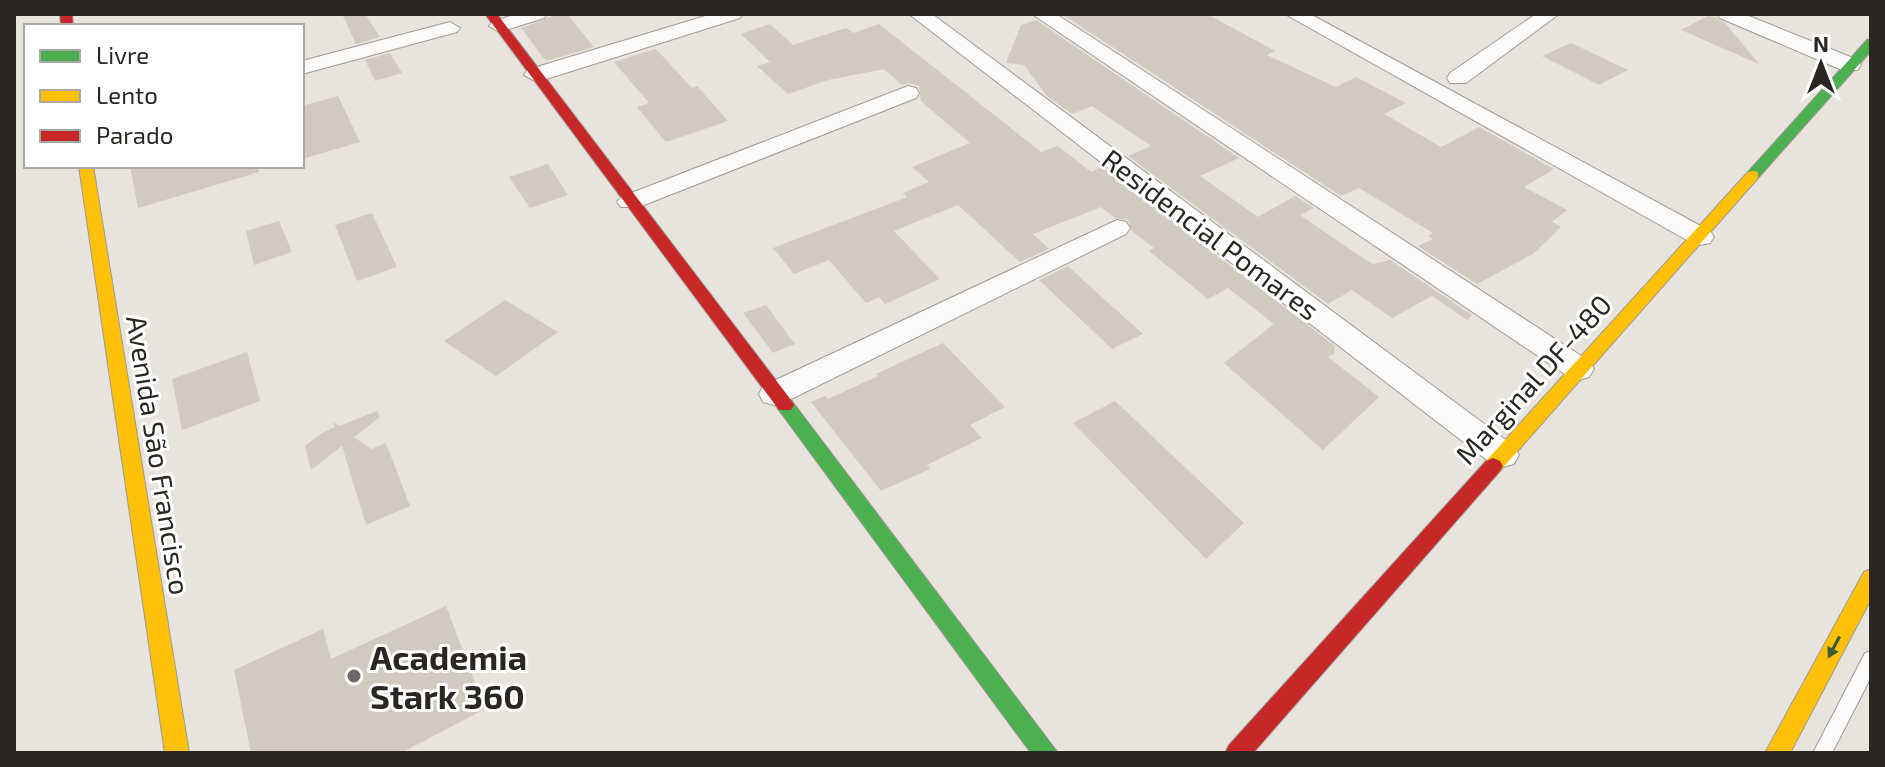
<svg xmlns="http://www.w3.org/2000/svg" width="1885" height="767" font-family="'Exo 2',sans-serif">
<rect width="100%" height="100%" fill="#e8e3dc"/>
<path fill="#d0cac1" d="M342,14H365L380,37L356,44Z
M558,14H567L594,47L546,61L521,28Z
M1062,14H1207L1275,51L1267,55L1336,87L1356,77L1406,103L1384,114L1441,147L1479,127L1554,169L1524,187L1567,210L1552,222L1561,227L1533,254L1477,284L1418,246L1433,239L1428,236L1433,233L1359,188L1341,196Z
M1708,16L1715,17L1725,23L1759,64L1681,30Z
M1036,20L1239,158L1200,176L1258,217L1295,196L1314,208L1300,215L1354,252L1373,264L1390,260L1472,315L1467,320L1432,296L1392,318L1352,290L1328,304L1128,156L1151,146L1092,106L1072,114L1047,96L1024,65L1006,63L1021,25Z
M770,24L793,45L846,28L853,33L879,24L1041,152L1058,146L1091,172L1102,167L1335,346L1334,354L1328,357L1379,397L1323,450L1224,363L1274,324L1228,288L1208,299L1149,251L1154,248L1132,231L1128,220L1115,218L1101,207L1033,234L1049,249L1020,262L958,205L894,231L940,279L885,304L879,297L866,303L829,260L794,274L773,248L907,197L903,193L929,182L912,167L970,143L921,101L919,86L909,83L902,85L884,69L828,80L788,94L757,66L770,62L741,34Z
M1571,43L1628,70L1599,85L1542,56Z
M656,49L692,88L697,86L728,121L666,142L637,107L649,103L614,62Z
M390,53L402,73L375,81L365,60Z
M338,96L360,142L302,159V106Z
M548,164L568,195L530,208L509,177Z
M130,166H258L259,172L138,208Z
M372,213L397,267L357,281L335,225Z
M279,221L292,252L254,265L246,231Z
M1068,266L1084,281L1143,334L1112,349L1039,280Z
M505,300L558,332L496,376L444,341Z
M766,305L795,344L773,353L743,313Z
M943,343L1005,407L970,425L982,438L927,465L930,469L881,491L811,402L825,396L828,399L878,376L876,374Z
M247,352L260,401L182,430L172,379Z
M1115,401L1244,523L1206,559L1073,423Z
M377,411L380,417L354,437L371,449L386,443L410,506L366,525L342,446L311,470L305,446L322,433L335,427L333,422L339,426Z
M446,606L485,709L401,753H251L234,670L323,629L331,659Z"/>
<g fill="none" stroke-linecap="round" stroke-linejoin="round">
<g stroke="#9e9a95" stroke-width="2">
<path id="lane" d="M1871,651V677L1832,753H1813L1865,653Z"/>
</g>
<g stroke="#9e9a95" stroke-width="2">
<path id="street" d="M516,14H547L544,18L499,32L489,26L492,22Z
M712,14H743L740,18L543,80L535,81L524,75L527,70Z
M909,14H932L1514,446L1519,455L1514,464L1503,467L1492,464Z
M1032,14H1056L1589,361L1594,369L1589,377L1579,380L1569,377Z
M1285,14H1310L1710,231L1714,237L1710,243L1701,245L1692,243Z
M1536,14H1559L1466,83H1450L1447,78L1450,73Z
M1717,14H1744L1858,60L1861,65L1858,70H1842L1720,18Z
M450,22L460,28L457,32L302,74V61Z
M908,86L916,88L919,93L916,98L639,207H621L617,202L621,197Z
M1117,220L1126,222L1130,228L1126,234L785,402L774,405L763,402L759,394L763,386Z"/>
</g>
<g stroke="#9e9a95" stroke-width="2">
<path id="fast" d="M1871,39V51L1758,178H1748V172L1867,40Z
M785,398L791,400L1058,753H1031L779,410L776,405L779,400Z"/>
</g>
<g stroke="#9e9a95" stroke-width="2">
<path id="slow" d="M79,166H93L189,753H165Z
M1753,171L1758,172V178L1500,471H1486L1483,466L1486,461L1748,172Z
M1871,569V599L1790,753H1765L1864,572Z"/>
</g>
<g stroke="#9e9a95" stroke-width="2">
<path id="jam" d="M60,14H72L73,26H61Z
M485,14H497L791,400L794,405L791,410H779Z
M1493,458L1500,461L1503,466L1500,471L1253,753H1225L1229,745L1486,461Z"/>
</g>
<use href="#lane" fill="#fcfbfa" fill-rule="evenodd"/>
<use href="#street" fill="#fcfbfa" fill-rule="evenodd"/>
<use href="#fast" fill="#4caf50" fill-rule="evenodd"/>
<use href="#slow" fill="#ffc107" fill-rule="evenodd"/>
<use href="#jam" fill="#c62828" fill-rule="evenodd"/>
</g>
<defs><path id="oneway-solid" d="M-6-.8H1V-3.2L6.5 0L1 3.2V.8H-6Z" transform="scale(2)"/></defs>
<use fill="#385d34" href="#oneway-solid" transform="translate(1834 647) rotate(118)"/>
<circle fill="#6c6863" stroke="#fff" stroke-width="3" cx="354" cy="676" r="8"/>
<g text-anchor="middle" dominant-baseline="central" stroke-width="6" stroke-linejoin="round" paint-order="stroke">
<g font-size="28" fill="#2a2622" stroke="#fff">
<text transform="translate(1211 234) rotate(37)">Residencial Pomares</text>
<text transform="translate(1533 379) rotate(-48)">Marginal DF-480</text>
<text transform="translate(159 455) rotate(81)">Avenida São Francisco</text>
</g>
<g font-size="34" font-weight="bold" fill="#2a2622" stroke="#fff" text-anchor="start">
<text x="370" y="656">Academia<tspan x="370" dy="39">Stark 360</tspan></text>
</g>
</g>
<rect width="1885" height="767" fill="none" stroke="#2a2622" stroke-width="32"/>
<rect x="24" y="24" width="280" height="144" fill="#ffffff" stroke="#aaa8a7" stroke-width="2"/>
<rect x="40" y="50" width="40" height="12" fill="#4caf50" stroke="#aaa8a7" stroke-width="2"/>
<text x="96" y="64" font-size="24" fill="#2a2622">Livre</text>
<rect x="40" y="90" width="40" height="12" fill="#ffc107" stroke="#aaa8a7" stroke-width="2"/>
<text x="96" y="104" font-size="24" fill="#2a2622">Lento</text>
<rect x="40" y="130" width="40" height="12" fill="#c62828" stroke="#aaa8a7" stroke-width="2"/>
<text x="96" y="144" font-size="24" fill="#2a2622">Parado</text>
<g transform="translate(1821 64)" stroke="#ffffff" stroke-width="6" paint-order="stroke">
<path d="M0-6L14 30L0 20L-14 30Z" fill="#2a2622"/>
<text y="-12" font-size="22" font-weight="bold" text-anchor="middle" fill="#2a2622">N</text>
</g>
</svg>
